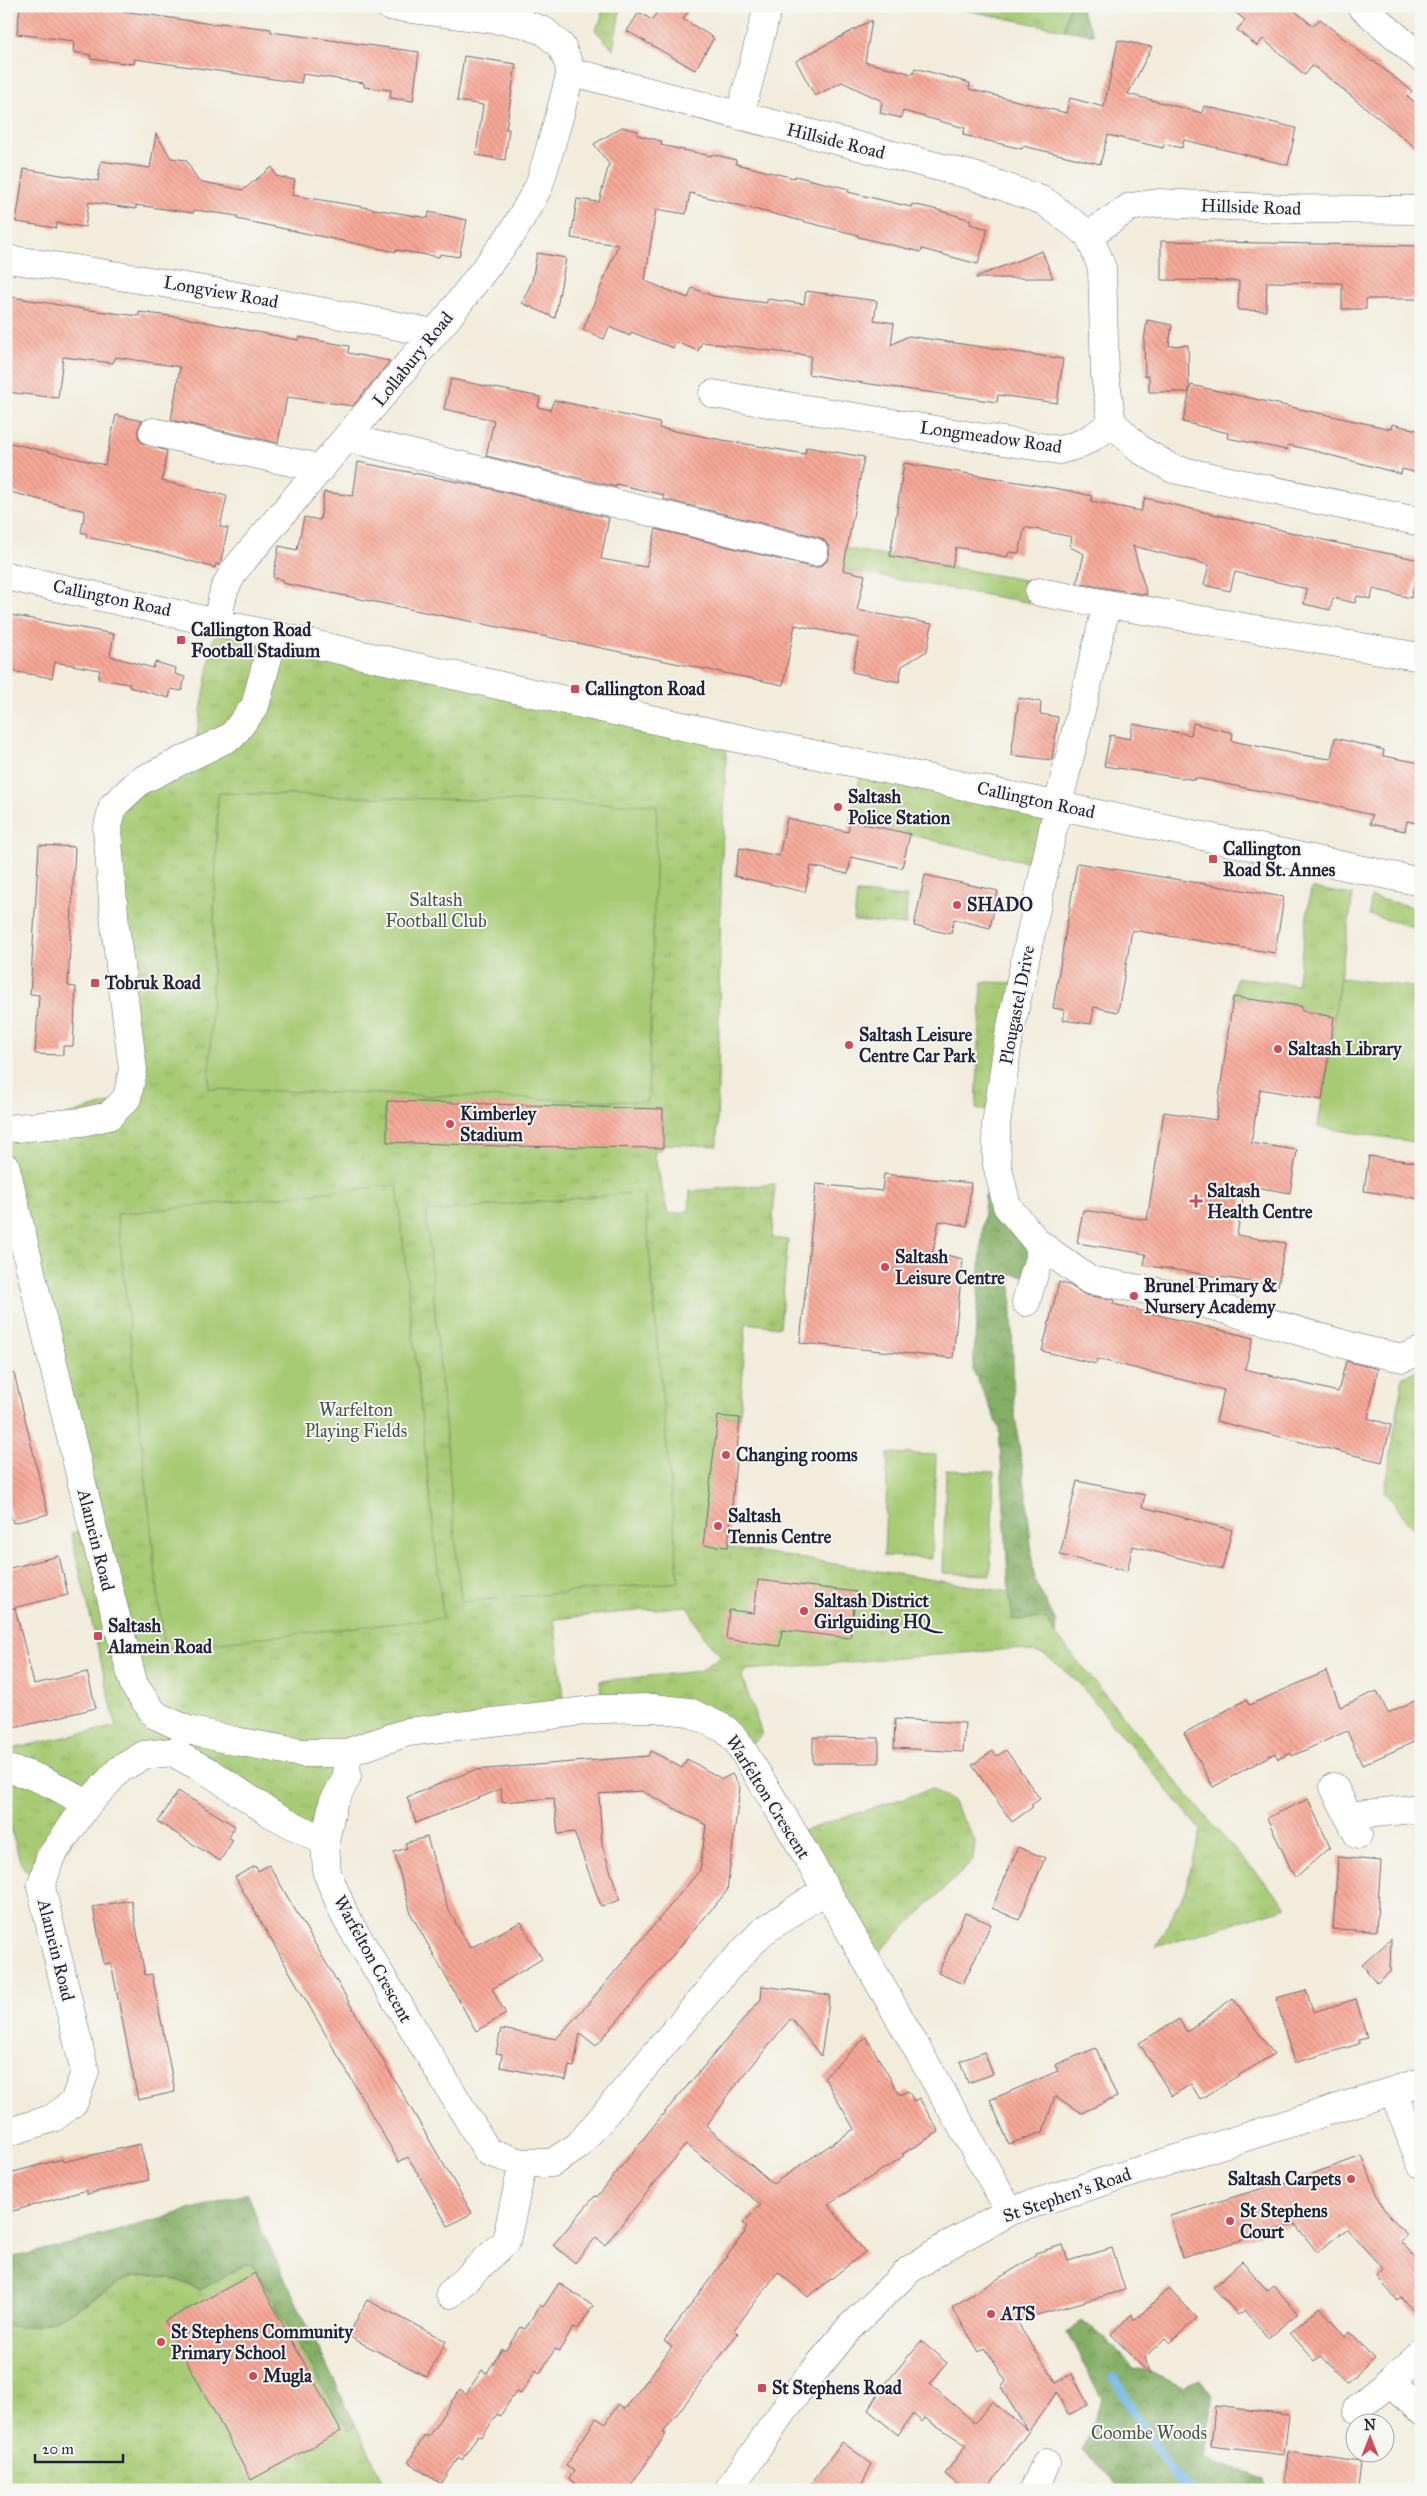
<svg xmlns="http://www.w3.org/2000/svg" width="1427" height="2496" font-family="'IM FELL Great Primer',serif">
<defs>
<pattern id="grass-tufts" width="24" height="20" patternUnits="userSpaceOnUse" patternTransform="scale(1.25)"><rect width="24" height="20" fill="#a7cb74"/><path d="M3 7l-1-3M5 7V3M7 7l1-3M15 17l-1-3M17 17v-4M19 17l1-3" fill="none" stroke="#8fae65"/></pattern>
<pattern id="forest-crowns" width="20" height="18" patternUnits="userSpaceOnUse" patternTransform="scale(1.25)"><rect width="20" height="18" fill="#85af66"/><path d="M2 6a3 3 0 1 1 6 0M12 15a3 3 0 1 1 6 0" fill="none" stroke="#6c8e55"/></pattern>
<pattern id="building-back-hatch" width="6" height="6" patternUnits="userSpaceOnUse" patternTransform="scale(1.25)"><rect width="6" height="6" fill="#f7a897"/><path d="M-1 5l2 2M0 0l6 6M5-1l2 2" fill="none" stroke="#d39083"/></pattern>
</defs>
<rect width="100%" height="100%" fill="#f6f6f2"/>
<filter id="ink" filterUnits="userSpaceOnUse"><feTurbulence type="fractalNoise" baseFrequency=".02" numOctaves="2"/><feDisplacementMap in="SourceGraphic" scale="10" xChannelSelector="R" yChannelSelector="G"/><feConvolveMatrix kernelMatrix="1 2 1 2 8 2 1 2 1" color-interpolation-filters="sRGB"/></filter>
<filter id="wash" filterUnits="userSpaceOnUse"><feTurbulence type="fractalNoise" baseFrequency=".0096" numOctaves="4" result="noise"/><feDisplacementMap in="SourceGraphic" scale="20" xChannelSelector="R" yChannelSelector="G"/><feGaussianBlur stdDeviation="1.12" result="paint"/><feColorMatrix in="noise" values="0 0 0 0 0 0 0 0 0 0 0 0 0 0 0 0 0 1.4 0 .05"/><feComposite in="paint" operator="in"/></filter>
<g filter="url(#wash)">
<rect width="100%" height="100%" fill="#f2ecdb"/>
<path fill="url(#grass-tufts)" stroke="#647658" d="M603,6H621L613,49L595,30L601,20Z
M945,6H1069L1064,30Z
M815,543L1041,583L1037,604L816,565L810,567Z
M217,621L727,736L721,880L717,1146L663,1144V1148L654,1153L668,1214L689,1211L690,1191L775,1184L772,1238L788,1240L780,1327L746,1323L740,1418L719,1416L728,1547L1009,1592L1013,1620L1045,1618L1055,1634L1216,1829L1287,1907L1156,1947L1184,1894L1201,1830L1078,1682L1044,1654L1013,1649L747,1670L742,1677L762,1734L744,1752L725,1729L602,1709L600,1681L699,1671L721,1656L704,1637L687,1606L554,1619L566,1714L346,1753L325,1842L172,1752L120,1769L41,1887L21,1864L6,1812V1750L116,1726L72,1538L71,1533L93,1529L6,1168V1132L127,1098L113,806L193,756Z
M863,764L1058,805L1045,866L850,821Z
M1311,888L1353,895L1334,1017L1302,1011L1301,1006L1233,997L1236,977L1297,985Z
M857,893L907,897L906,925L854,921Z
M1371,897L1421,909V929L1369,915Z
M982,982L1021,983L985,1111L976,1108Z
M1421,1369V1539L1385,1492L1403,1376Z
M931,1789L952,1801L975,1840L973,1861L868,1963L794,1834Z
M246,2264L253,2265L260,2273L348,2431L356,2426L388,2490H304L300,2483L287,2490H6V2325C43,2335 79,2307 109,2289C115,2286 122,2280 129,2278C151,2271 181,2280 200,2290Z"/>
<path fill="url(#forest-crowns)" stroke="#546850" d="M1069,6H1079L1094,35L1064,30Z
M1004,1194L1037,1242L1027,1276L1011,1274L1014,1409L1027,1500L1034,1579L1056,1622L1055,1634L1045,1618L1013,1620L1009,1592L999,1427L973,1370L985,1195Z
M248,2193L260,2227L356,2426L348,2431L253,2265L246,2264L200,2290C181,2280 151,2271 129,2278C122,2280 115,2286 109,2289C79,2306 43,2335 6,2325V2259L82,2241Z
M1083,2321L1106,2339L1134,2368L1148,2371L1183,2387L1200,2380L1212,2396L1205,2459L1265,2479L1268,2490H1122L1083,2450L1102,2399L1067,2332Z"/>
<path fill="#a7cb74" stroke="#647658" d="M218,793L657,805L648,1102L209,1089Z
M1340,978L1421,988V1143L1318,1127Z
M397,1185L443,1618L164,1648L117,1214Z
M644,1192L679,1582L461,1602L426,1212Z
M888,1453L936,1455L932,1558L884,1556Z
M946,1470L994,1472L990,1575L943,1573Z"/>
<g fill="none" stroke-linecap="round" stroke-linejoin="round">
<path stroke="#70b7e7" stroke-width="9" d="M1113,2377L1171,2472L1189,2490"/>
</g>
<g id="blocks">
<path fill="url(#building-back-hatch)" d="M20,6H88L219,25L220,23L271,29V32L419,52L413,101L390,98L391,90L364,87V83L303,74L301,83L135,59L134,64L90,59L91,55L73,52L74,41L17,34Z
M661,6H692L683,19L714,38L695,70L627,31L639,12L652,20Z
M1228,6H1289L1313,26L1320,19L1372,62L1373,61L1412,91L1407,96L1421,107V152L1316,68L1312,66L1305,75L1263,39L1257,46L1237,30L1245,20Z
M872,20L865,62L913,74L915,68L970,83L969,89L1066,113L1070,98L1104,107L1118,40L1152,47L1128,94L1202,113L1204,106L1296,128L1288,165L1184,140L1182,148L1164,144L1163,148L1108,135L1100,164L1023,146L1022,149L963,135L965,128L903,111L901,118L880,113L882,101L842,82L815,96L796,61Z
M464,56L516,64L506,129H509L505,160L476,155L483,105L457,101Z
M622,127L638,131L637,135L662,141L661,145L711,156L712,154L736,160V164L794,178L795,176L849,189L848,192L911,207L912,204L938,210L971,220L970,224L988,229L978,264L922,249L921,252L858,237V235L690,193L686,214L656,209L645,281L688,298L692,288L713,296L767,303V299L804,304L806,291L877,301L874,320L894,323L891,345L908,336L1063,359L1057,403L998,395L997,402L842,380L808,374L811,356L702,342L698,351L676,342L673,348L631,332L630,336L609,327L604,339L583,330L618,245L571,238L577,199L599,202L609,164L594,144Z
M156,134L171,158L186,160L198,181L243,190L272,167L276,176L295,180L292,195L428,218L429,212L467,220L459,257L440,254L439,257L396,250V252L237,219L238,216L194,210L193,213L136,205V209L89,202L85,227L57,223L56,228L16,222L24,169L98,181L101,161L150,168Z
M1161,241L1421,246V299H1366V309H1342V283L1267,282L1266,311L1238,310L1239,281L1161,280Z
M1042,251L1053,278H976V277Z
M537,253L566,258L555,318L522,303L532,281Z
M6,296L89,310L139,316V312L185,318L298,340L299,337L349,346L348,353L390,361L353,406L287,397L278,443L171,420L180,367L116,357L113,363L63,357L58,398L6,392Z
M1147,320L1172,325L1169,346L1188,345L1189,392H1149V376H1145L1144,341Z
M451,379L540,397L538,407L550,410L554,400L660,423L659,428L711,438L805,454L806,447L864,457L843,570L865,575L857,610L932,624L927,651L902,666L899,682L852,672L859,638L795,625L783,685L282,583L283,580L273,578L279,546L297,550L304,517L320,520L324,492L353,496L358,462L479,486L609,518L601,559L646,567L656,529L810,567H819L826,562L829,556V547L824,540L818,537L663,499L664,495L616,484V487L486,456L494,420L444,409Z
M1191,385L1391,429L1392,424L1421,431V474L1402,469L1401,474L1311,450L1288,445L1287,450L1227,438L1228,433L1183,422Z
M116,415L142,421L138,429V437L142,443L167,451L162,481L227,496L220,527L228,528L220,565L216,564L215,568L158,552L86,537L87,534L81,532L85,511L6,491V442L105,465Z
M904,463L1071,491L1092,496L1091,501L1141,511L1145,498L1341,544L1420,560L1411,598L1373,589L1371,599L1357,596L1355,603L1333,598L1330,610L1304,604L1307,589L1235,572L1230,591L1204,585L1209,565L1133,546L1147,595L1077,583L1084,554L1070,547L1072,537L1025,527L1019,553L1009,552L1007,557L956,547L952,567L890,556Z
M10,615L114,634L110,656L153,668L155,662L176,668L175,674L185,677L182,691L171,689L169,698L129,687L130,684L98,679L100,670L55,662L52,678L6,670V634Z
M1019,698L1041,702L1040,714L1058,717L1052,760L1011,755Z
M1193,723L1233,733L1232,741L1301,755L1331,759L1335,738L1384,750L1383,756L1421,763V824L1407,821L1405,831L1370,824L1372,815L1322,803L1195,778V780L1104,766L1110,735L1130,739L1133,724L1191,735Z
M787,818L848,832L850,821L910,834L902,868L851,857L848,874L811,866L805,892L734,876L740,848L779,856Z
M39,845L75,847L68,986L76,987L73,1046H63V1055L35,1054L39,995L30,994Z
M1077,863L1284,897L1275,953L1132,930L1118,1012L1094,1007L1091,1024L1063,1020L1065,1010L1053,1008Z
M925,875L998,891L990,928L954,919L951,934L914,926Z
M1233,997L1301,1006L1302,1011L1334,1017L1322,1100L1260,1089L1251,1143L1297,1150L1290,1193L1245,1185L1237,1235L1285,1243L1278,1286L1144,1265L1146,1254L1077,1243L1083,1210L1147,1220L1164,1112L1216,1120Z
M387,1101L663,1109V1148L502,1146L387,1142Z
M1369,1156L1421,1163V1199L1364,1191Z
M884,1174L971,1183L967,1226L939,1221L933,1252L963,1259L953,1358L800,1343L816,1184L882,1191Z
M1059,1282L1069,1285L1086,1295L1114,1300L1113,1304L1253,1338L1245,1369L1338,1392L1346,1361L1378,1369L1368,1418L1391,1425L1382,1462L1216,1421L1224,1390L1097,1359L1096,1364L1042,1351Z
M14,1373L48,1514L13,1523L6,1498V1374Z
M718,1416L740,1418L728,1547L703,1545Z
M1077,1481L1145,1495L1142,1507L1232,1530L1222,1569L1133,1546L1127,1571L1060,1555Z
M59,1556L68,1595L8,1609L15,1608L34,1684L87,1672L96,1708L6,1730V1569Z
M758,1580L856,1592L850,1638L782,1630L780,1646L726,1639L729,1610L754,1613Z
M1327,1671L1340,1707L1377,1691L1388,1713L1421,1698V1739L1362,1765L1347,1731L1292,1756L1291,1753L1278,1759L1275,1753L1213,1787L1184,1733L1246,1700L1249,1705Z
M895,1719L965,1723L963,1752L894,1748Z
M813,1737L879,1738V1763H813Z
M1006,1750L1040,1799L1031,1805L1033,1807L1012,1822L972,1765L993,1751L997,1756Z
M651,1751L682,1768L687,1759L722,1779L732,1774L740,1787L727,1891L596,2046L580,2033L574,2067L569,2066L566,2080L500,2067L502,2054L496,2053L501,2029L556,2039L587,2005L700,1870L706,1825L642,1791L599,1794L602,1845L620,1900L601,1906L574,1832L558,1834L554,1798L502,1802L501,1789L416,1823L407,1797L474,1770L648,1756Z
M178,1791L235,1826L228,1837L233,1840L220,1861L158,1822Z
M1308,1799L1330,1847L1295,1878L1267,1818Z
M427,1837L448,1909L470,1948L521,1922L542,1959L492,1989L506,2014L476,2031L411,1914L394,1852L407,1848L405,1843Z
M1018,1847L1045,1858L1019,1920L992,1908Z
M1338,1857L1381,1861L1376,1931L1333,1929Z
M269,1865L472,2213L448,2226L408,2157L399,2162L235,1877L255,1866L258,1871Z
M131,1900L145,1975L152,1974L175,2092L138,2100L111,1963L104,1964L93,1907Z
M965,1913L991,1924L963,1984L938,1973Z
M1391,1939L1390,1972L1377,1983L1362,1965Z
M762,1986L830,1995L821,2056L791,2018L724,2100L725,2101L706,2126L773,2184L854,2129L824,2077L866,2037L900,2095L908,2091L914,2101L919,2098L939,2132L902,2154L904,2156L828,2204L865,2252L808,2297L778,2272L734,2330L738,2333L663,2433L666,2434L628,2490H585L569,2479L574,2471L566,2466L596,2418L606,2424L618,2404L625,2409L672,2347L664,2341L745,2232L744,2230L747,2227L743,2223L761,2205L686,2144L605,2245L596,2237L575,2263L553,2245L595,2196L597,2197L660,2118L761,1999Z
M1306,1990L1313,2012L1356,1999L1367,2038L1359,2040V2044L1294,2063L1276,1998Z
M1233,1998L1274,2054L1200,2099L1191,2084L1172,2096L1139,2043L1179,2019L1187,2032Z
M1096,2048L1117,2097L1081,2113L1055,2096L1043,2132L1009,2144L990,2100L1058,2071L1055,2065Z
M984,2052L993,2074L968,2083L960,2061Z
M140,2144L149,2180L87,2194V2190L6,2213V2174L62,2159L63,2162Z
M1362,2156L1383,2208L1407,2235L1400,2241L1421,2263V2319L1401,2297L1397,2300L1377,2277L1384,2270L1347,2229L1317,2252L1295,2224L1182,2258L1170,2216L1277,2184L1278,2186Z
M1063,2245L1068,2261L1112,2248L1125,2290L1016,2321L1056,2382L1072,2374L1088,2405L1068,2415L1057,2392L986,2490H964L945,2474L966,2445L925,2418L922,2422L913,2414L898,2435L868,2410L882,2388L921,2341L947,2363L930,2384L975,2423L992,2401L1027,2430L1001,2388L1006,2381L985,2348L979,2352L952,2307L1035,2256V2253Z
M1242,2261L1267,2290L1273,2285L1298,2313L1268,2338L1245,2310L1238,2315L1213,2287Z
M255,2273L341,2431L251,2480L165,2321Z
M559,2283L593,2306L578,2329L574,2327L559,2351L555,2349L540,2373L536,2370L521,2394L516,2392L500,2416L497,2414L482,2437L478,2435L462,2460L459,2457L441,2484L408,2462L425,2435L428,2437L460,2389L466,2394L482,2370L487,2373L502,2349L505,2351L521,2327L525,2329L540,2305L543,2307Z
M1169,2288L1197,2318L1170,2343L1165,2338L1145,2357L1150,2375L1111,2334L1132,2314L1134,2321Z
M367,2300L446,2341L427,2377L348,2336Z
M1320,2307L1345,2336L1350,2331L1374,2359L1346,2384L1322,2356L1315,2361L1290,2333Z
M1215,2406L1289,2415L1284,2455L1211,2446Z
M842,2442L872,2464L859,2490H806Z
M1288,2452L1361,2462L1358,2490H1284Z"/>
</g>
</g>
<g filter="url(#ink)">
<use href="#blocks" fill-opacity="0" stroke="#6b6973" stroke-width="1"/>
<g fill="none" stroke-linecap="round" stroke-linejoin="round">
<g stroke="#6b6973" stroke-width="29">
<path id="minor" d="M1361,6L1421,58
M570,75L588,76L974,176L1044,201L1089,235L1102,268L1105,376L1112,422
M740,116L768,6
M1089,235L1130,207L1158,203L1294,209L1421,210
M6,259C150,279 292,305 434,333
M713,394L1059,450C1082,445 1096,437 1112,422
M1112,422L1139,449L1173,469L1421,522
M153,432L319,468
M348,438L814,552
M6,576L727,736L1421,882
M1039,592L1107,604
M217,621L224,590L234,571L448,317L513,232L539,186L558,121L570,75L569,64L561,46L544,31L522,23L389,6
M1421,657L1107,604L1058,805L1009,1036L996,1125L997,1164L1007,1206L1037,1242L1089,1280L1175,1295L1360,1349L1403,1358L1421,1351
M6,1129L82,1122L109,1116L127,1098L133,1070L115,925L107,830L113,806L140,781L232,736L255,706L274,635
M6,1168L93,1529L134,1685L155,1715L188,1730L235,1741L302,1753H346L408,1732L602,1709L653,1708L689,1712L725,1729L737,1741L794,1834L1010,2211
M1026,1302L1042,1247
M346,1753L347,1777L333,1803L325,1842L327,1873L346,1918L488,2152L523,2163H552L578,2146L726,1970L762,1932L825,1890
M6,1769C36,1774 62,1788 87,1805
M1334,1787L1358,1835
M1348,1816L1421,1808
M1394,2092L1421,2164
M6,2133L53,2118L74,2102L85,2072L41,1887L50,1858L87,1805L120,1769L144,1755L172,1752L209,1772L272,1814L325,1842
M450,2294L506,2241L523,2163
M1421,2354L1391,2381L1421,2413
M1357,2409L1391,2381
M728,2490L797,2392L850,2327L909,2270L945,2247L1010,2211L1421,2082
M1034,2490L1046,2463"/>
</g>
<use href="#minor" stroke="#fff" stroke-width="28"/>
</g>
</g>
<g fill="#d1495b" stroke="#f6f6f2" stroke-width="2">
<rect x="176" y="635" width="10" height="10" rx="2.5"/>
<rect x="570" y="684" width="10" height="10" rx="2.5"/>
<circle cx="838" cy="807" r="5"/>
<rect x="1208" y="854" width="10" height="10" rx="2.5"/>
<circle cx="957" cy="905" r="5"/>
<rect x="90" y="978" width="10" height="10" rx="2.5"/>
<circle cx="849" cy="1045" r="5"/>
<circle cx="1278" cy="1049" r="5"/>
<circle cx="450" cy="1124" r="5"/>
<path d="M1193.5 1193.5h5v5h5v5h-5v5h-5v-5h-5v-5h5z"/>
<circle cx="885" cy="1267" r="5"/>
<circle cx="1134" cy="1296" r="5"/>
<circle cx="726" cy="1455" r="5"/>
<circle cx="718" cy="1526" r="5"/>
<circle cx="804" cy="1611" r="5"/>
<rect x="93" y="1631" width="10" height="10" rx="2.5"/>
<circle cx="1351" cy="2179" r="5"/>
<circle cx="1230" cy="2221" r="5"/>
<circle cx="991" cy="2314" r="5"/>
<circle cx="161" cy="2342" r="5"/>
<circle cx="253" cy="2376" r="5"/>
<rect x="757" y="2383" width="10" height="10" rx="2.5"/>
</g>
<g text-anchor="middle" dominant-baseline="central" stroke-width="4" stroke-linejoin="round" paint-order="stroke">
<g font-size="18" fill="#22223b" stroke="#f6f6f2">
<text transform="translate(836 141) rotate(14)">Hillside Road</text>
<text transform="translate(1251 207) rotate(2)">Hillside Road</text>
<text transform="translate(221 292) rotate(10)">Longview Road</text>
<text transform="translate(413 359) rotate(-51)">Lollabury Road</text>
<text transform="translate(991 437) rotate(8)">Longmeadow Road</text>
<text transform="translate(112 598) rotate(12)">Callington Road</text>
<text transform="translate(1036 800) rotate(12)">Callington Road</text>
<text transform="translate(1017 1005) rotate(-79)">Plougastel Drive</text>
<text transform="translate(96 1540) rotate(76)">Alamein Road</text>
<text transform="translate(768 1797) rotate(58)">Warfelton Crescent</text>
<text transform="translate(56 1950) rotate(76)">Alamein Road</text>
<text transform="translate(373 1959) rotate(61)">Warfelton Crescent</text>
<text transform="translate(1067 2195) rotate(-19)">St Stephen's Road</text>
</g>
<g font-size="18" font-weight="bold" fill="#22223b" stroke="#f6f6f2" text-anchor="start">
<text x="191" y="630">Callington Road<tspan x="191" dy="21">Football Stadium</tspan></text>
<text x="585" y="689">Callington Road</text>
<text x="848" y="797">Saltash<tspan x="848" dy="21">Police Station</tspan></text>
<text x="1223" y="849">Callington<tspan x="1223" dy="21">Road St. Annes</tspan></text>
<text x="967" y="905">SHADO</text>
<text x="105" y="983">Tobruk Road</text>
<text x="859" y="1035">Saltash Leisure<tspan x="859" dy="21">Centre Car Park</tspan></text>
<text x="1288" y="1049">Saltash Library</text>
<text x="460" y="1114">Kimberley<tspan x="460" dy="21">Stadium</tspan></text>
<text x="1207" y="1191">Saltash<tspan x="1207" dy="21">Health Centre</tspan></text>
<text x="895" y="1257">Saltash<tspan x="895" dy="21">Leisure Centre</tspan></text>
<text x="1144" y="1286">Brunel Primary &amp;<tspan x="1144" dy="21">Nursery Academy</tspan></text>
<text x="736" y="1455">Changing rooms</text>
<text x="728" y="1516">Saltash<tspan x="728" dy="21">Tennis Centre</tspan></text>
<text x="814" y="1601">Saltash District<tspan x="814" dy="21">Girlguiding HQ</tspan></text>
<text x="108" y="1626">Saltash<tspan x="108" dy="21">Alamein Road</tspan></text>
<text x="1341" y="2179" text-anchor="end">Saltash Carpets</text>
<text x="1240" y="2211">St Stephens<tspan x="1240" dy="21">Court</tspan></text>
<text x="1001" y="2314">ATS</text>
<text x="171" y="2332">St Stephens Community<tspan x="171" dy="21">Primary School</tspan></text>
<text x="263" y="2376">Mugla</text>
<text x="772" y="2388">St Stephens Road</text>
</g>
<g font-size="18" fill="#4a554c" stroke="#f6f6f2">
<text x="436" y="900">Saltash<tspan x="436" dy="21">Football Club</tspan></text>
<text x="356" y="1410">Warfelton<tspan x="356" dy="21">Playing Fields</tspan></text>
<text x="1149" y="2433">Coombe Woods</text>
</g>
</g>
<rect width="1427" height="2496" fill="none" stroke="#f6f6f2" stroke-width="25"/>
<g transform="translate(1370 2438)"><circle r="24" fill="#f6f6f2" stroke="#a1a1a9"/>
<path d="M0-4L9 19L0 12L-9 19Z" fill="#d1495b"/>
<text y="-8" font-size="14" font-weight="bold" text-anchor="middle" fill="#22223b">N</text>
</g>
<path d="M35 2454v8h88v-8" fill="none" stroke="#22223b" stroke-width="2.5"/>
<text x="42" y="2454" font-size="15" fill="#22223b" stroke="#f6f6f2" stroke-width="4" paint-order="stroke">20 m</text>
</svg>
